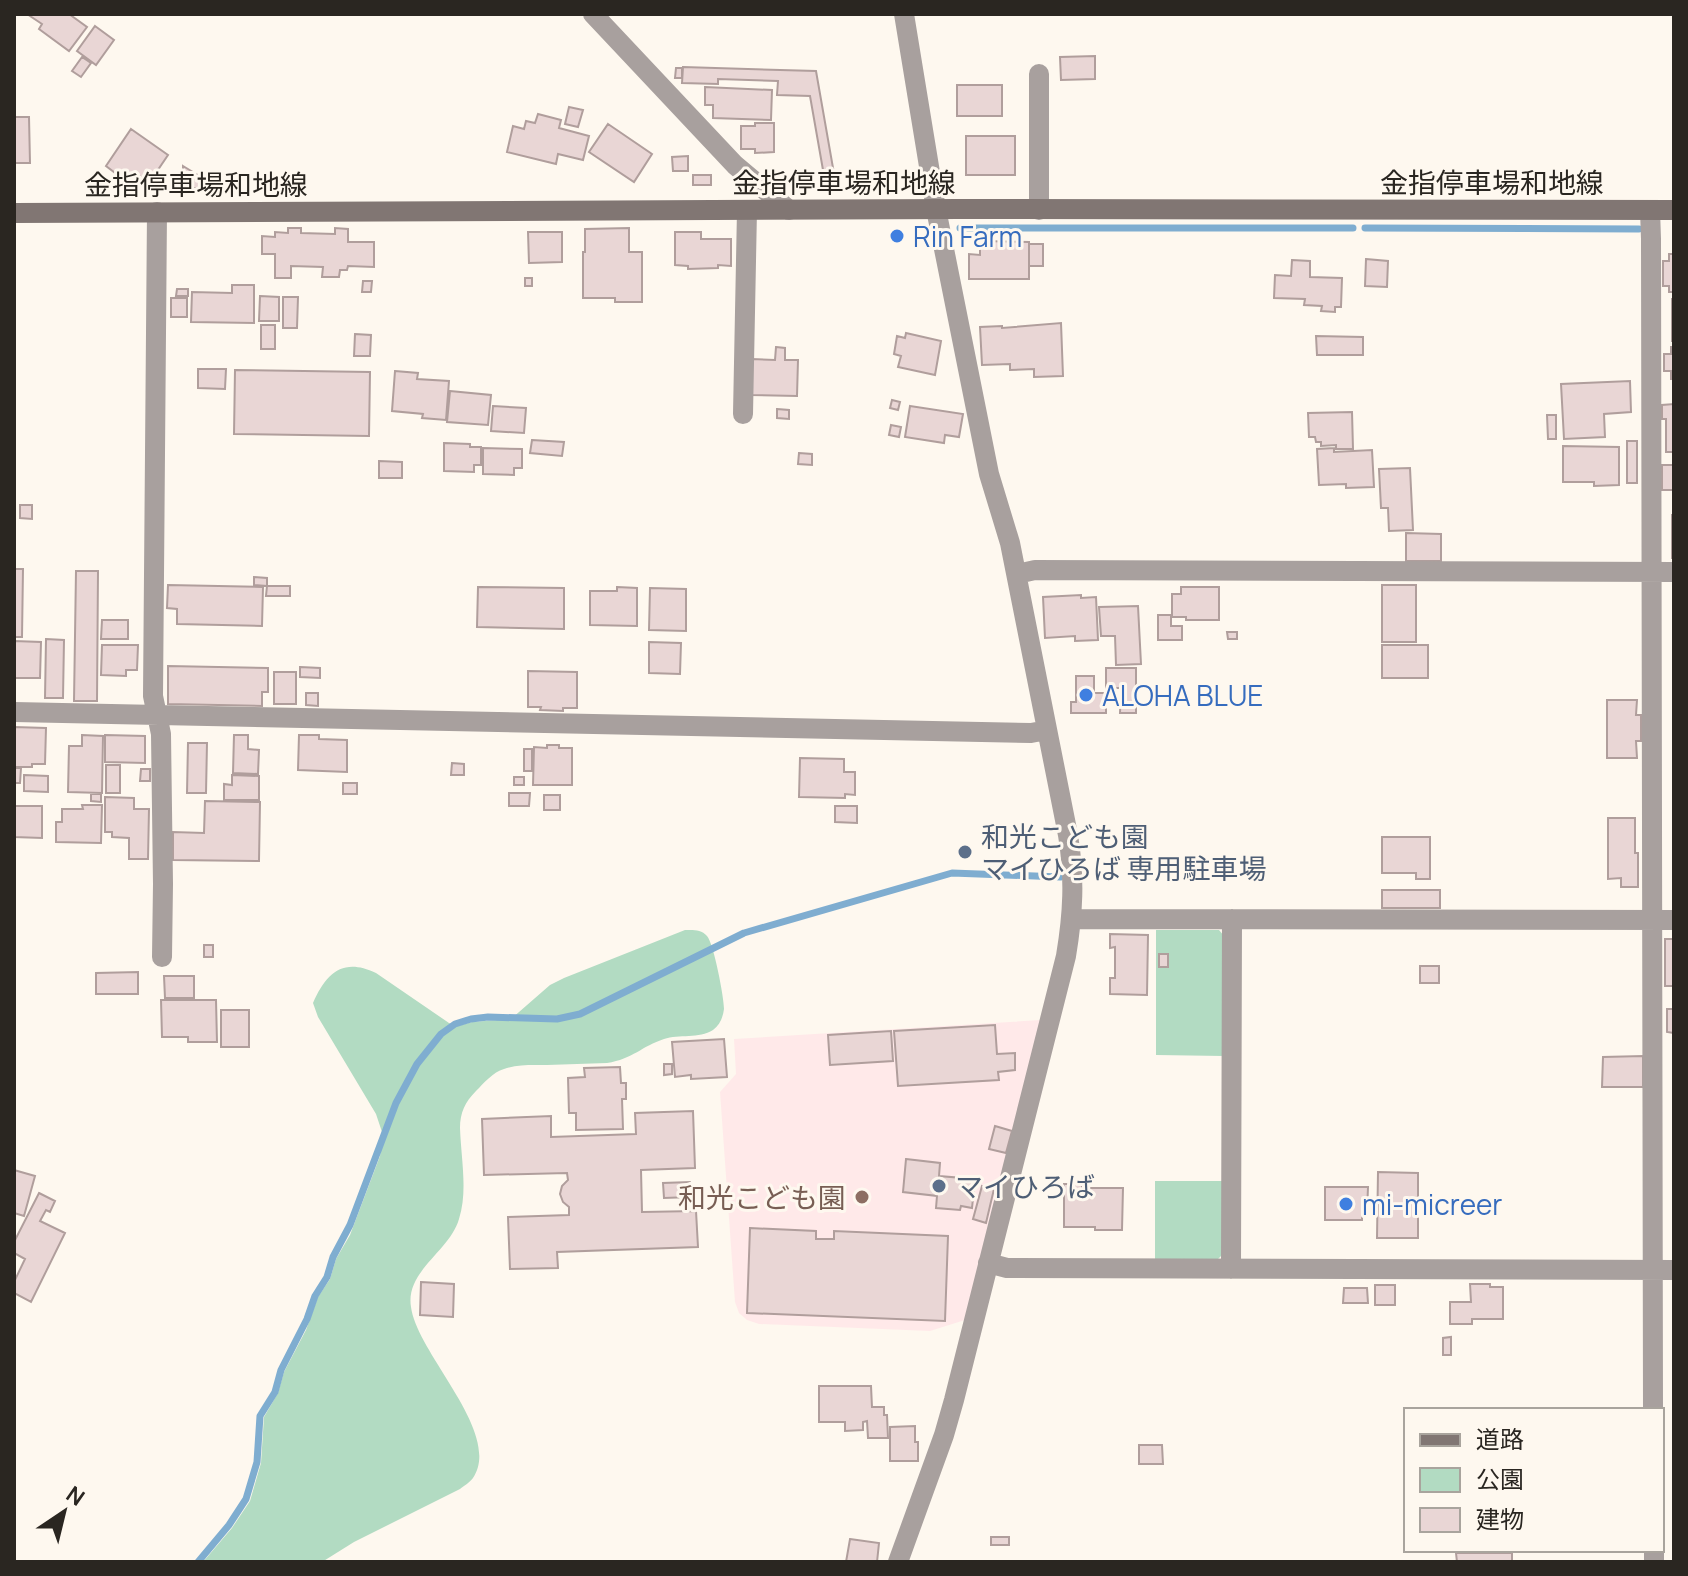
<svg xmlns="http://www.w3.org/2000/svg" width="1688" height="1576" font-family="Manrope,'Noto Sans JP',sans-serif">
<rect width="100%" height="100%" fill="#fef8ef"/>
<path fill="#ffe9e9" d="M1041,1020L965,1320L930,1331L759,1324L747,1320L739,1313L735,1302L720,1092L736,1074L734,1039Z"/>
<path fill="#b2dbc2" d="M685,930C693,930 701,929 707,936C714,944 724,998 724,1009C723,1017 720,1025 713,1030C699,1039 679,1034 664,1039C642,1046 633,1059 607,1063C587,1064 567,1064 547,1065C533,1065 518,1064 504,1069C493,1072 484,1083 476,1091C465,1102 460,1113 460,1128C461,1158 468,1191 459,1219C450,1251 405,1271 411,1307C417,1354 503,1433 473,1478C470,1482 464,1486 460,1489L354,1542L322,1562H203L232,1528L250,1501L261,1463L264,1417L278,1393L284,1372L306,1330L318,1297L330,1279L336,1259L350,1235L380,1156L383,1135L376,1114L318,1017L313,1003C326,973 343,957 376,973L449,1023L458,1026L472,1022L511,1019L550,985L564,978Z
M1156,930H1219L1224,936V1056L1156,1055Z
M1155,1181H1223V1254L1218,1259H1155Z"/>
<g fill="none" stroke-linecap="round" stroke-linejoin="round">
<path stroke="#7fadd0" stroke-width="7" d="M960,228H1353
M1365,228L1639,229
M198,1562L229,1525L246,1499L257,1462L260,1416L275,1392L281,1370L307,1319L315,1296L327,1277L333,1257L350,1225L396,1103L417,1064L441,1034L455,1024L471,1019L488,1017L557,1019L580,1014L744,933L952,873L1060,877"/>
</g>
<path fill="#e9d6d5" stroke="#b09e9c" stroke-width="2" d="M27,14H69L87,27L69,51L39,29L42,24Z
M95,26L114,40L96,65L77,51Z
M1095,56V79L1061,80L1060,57Z
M82,57L91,63L81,77L72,71Z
M683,67L816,71L836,185L826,187L810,96L777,95L778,81L718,79V84L682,83Z
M676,68H682V78H675Z
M957,85H1002V116H957Z
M705,87L772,90L771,120L713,118V105H705Z
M569,107L583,110L578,127L565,124Z
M538,114L561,120L559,128L589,136L583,160L558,154L556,164L507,152L513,126L524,129L526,121L535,123Z
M14,117H29L30,163H14Z
M755,123H774V152L755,153V149H741V126H755Z
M608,124L652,154L634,182L589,152Z
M131,129L168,155L149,183L138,175L131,185L106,166Z
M966,136H1015V175H966Z
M688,156V171H673L672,157Z
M183,166L211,183V188H183Z
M693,175H711V185H693Z
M288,228H301V233L335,234V228L348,229V242H374V267L348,266L347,270H340L339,277H322L323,267L291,266V278H275V254H262V236L275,237V232L288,233Z
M629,228V252H642V302H615V298H583V252H585V229Z
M528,232H562V262L529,263Z
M675,232H701V239H731V266L718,265V268L688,269V266L675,265Z
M980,241L1029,242V279H969V254L980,255Z
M1029,244H1043V266H1029Z
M1669,254H1674V292H1669V286H1663V261H1669Z
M1366,259L1388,261L1387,287L1365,286Z
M1292,260L1310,261V277L1342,278L1341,307H1335V312L1321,311L1322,306L1304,305L1305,299L1274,298L1275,275L1291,276Z
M525,278H532V286H525Z
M363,281H372L371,292H362Z
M232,285H254V323L191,322L192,292L232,293Z
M177,289H188V296H176Z
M260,296L279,297V321H259Z
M283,297H298L297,328H283Z
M171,298H187V317H171Z
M1672,299H1674V341H1672Z
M1061,323L1063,376L1034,377V369L1010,370V364L982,365L980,327L1002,326V328Z
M261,325H275V349H261Z
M906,333L941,341L935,375L898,367L901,356L894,354L897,336L905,338Z
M355,334L371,335L370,356H354Z
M1316,336L1363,337V355H1317Z
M776,347L785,348V360H798L797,396L751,395L752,359L775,360Z
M1671,347H1674V379H1671V371H1664V354H1671Z
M198,369H226L225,389L198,388Z
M235,370L370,372L369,436L234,434Z
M395,371L418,373L417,379L449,381L446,420L422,418L423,414L392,411Z
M1630,381L1631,412L1604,414L1605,437L1564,439L1561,384Z
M450,391L491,395L488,425L447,422Z
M892,400L900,402L898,410L890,408Z
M1674,404V452H1666V419H1662V405Z
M493,406L526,408L524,433L491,431Z
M910,406L963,414L959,437L945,435L944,443L905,437Z
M777,409L789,410V419L777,418Z
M1352,412L1353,449H1336V445L1321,446V442H1316L1315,437H1309L1308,413Z
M1547,415H1556V439H1548Z
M891,425L901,427L899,437L889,435Z
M532,440L564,442L562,456L530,453Z
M1627,441H1637V483H1627Z
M444,443L470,444V447H481V465H474V472L444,471Z
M1563,446L1619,447V485L1594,486V482H1563Z
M483,448L522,449V468H514V475L483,474Z
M1334,448V452L1372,450L1374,487L1346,488V484L1319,485L1317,449Z
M799,453L812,454V465L798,464Z
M379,461L402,462V478H379Z
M1662,465H1674V490H1662Z
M1410,468L1413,530L1389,531L1388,508H1381L1379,469Z
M20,505H32V519L20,518Z
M1672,515H1674V558H1672Z
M1406,533L1441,534V561H1406Z
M14,569H23L22,637H14Z
M76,571H98L97,701H74Z
M254,577L267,578V586L254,585Z
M168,585L263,587L262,626L177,624V609L167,608Z
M1382,585H1416V642H1382Z
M267,586H290V596H266Z
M478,587L564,588V629L477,627Z
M617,587L637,588V626L590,625V591H617Z
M1181,587H1219V620H1186V617H1172V594H1181Z
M650,588L686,589V631L649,630Z
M1081,595V598L1096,597L1098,640L1075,641V636L1045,638L1043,597Z
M1138,606L1141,664L1116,665L1115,636H1101L1099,607Z
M1158,615H1171V626H1182V640H1158Z
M102,620H128V639H101Z
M1227,632H1237V639H1228Z
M46,639L64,640L63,698H45Z
M14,641L41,642L40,678H14Z
M649,642L681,643L680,674L649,673Z
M102,645H138L137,670H126V676L101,675Z
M1382,645H1428V678H1382Z
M168,666L268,668V692H262V706L168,704Z
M300,667L320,668V678L300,677Z
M1106,668H1136V713H1120L1121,688H1106Z
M528,671L577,672V708H563V711L540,710L541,707H528Z
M274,672H296V704H274Z
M1076,676H1094V693H1106V713H1071V702H1076Z
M306,693H318V706L306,705Z
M1607,700H1637L1636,715H1641V741H1636L1637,758H1607Z
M14,727L46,728L45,764H32V767H14Z
M82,735L103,736L102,793L68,792L69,746H82Z
M105,735L145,736V763L105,762Z
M234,735H248V749L259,750L258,774L233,773Z
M299,735H319V739L347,740V772L298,770Z
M188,743H207L206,793H187Z
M547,745H559V748H572V785H533L534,747L547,748Z
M524,749H532V771H524Z
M800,758L844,759V772H855V795L845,794V798L799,797Z
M452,763L464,764V775H451Z
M106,765H120V793H106Z
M14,768H21L20,783H14Z
M141,769H150V781H140Z
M24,775L48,776V792L24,791Z
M232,775L259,776V800H224V784L232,785Z
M514,777H524V785H514Z
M343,783H357V794H343Z
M509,793H530L529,806H509Z
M91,794H101V802L91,801Z
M544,795H560V810H544Z
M105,797L134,798V809H149L148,859H129V838L112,837V832H105Z
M205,801L260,802L259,861L173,860V832L204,833Z
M82,805H102L101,843L56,842V822H62V809H83Z
M14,806H42V838L14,837Z
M835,806H857V823L835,822Z
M1608,818H1635V853H1638V887H1621V878L1608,879Z
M1382,837H1430V879H1416V873H1382Z
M1382,890H1440V908H1382Z
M1110,934L1148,935L1147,995L1110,994V978H1115V947L1110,948Z
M1665,939H1674V986H1665Z
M204,945H213V957H204Z
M1159,954H1168V967H1159Z
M1420,966H1439V983H1420Z
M138,972V994H96V973Z
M164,976H194V998H165Z
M161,1000H216L217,1042H188V1037H162Z
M1667,1009H1674V1033L1667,1032Z
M221,1010H249V1047H221Z
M995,1025L997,1054L1015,1053V1070L998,1072L999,1080L898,1086L894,1031Z
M891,1031L893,1061L830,1065L828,1035Z
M724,1039L727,1077L691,1079V1075L675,1077L672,1042Z
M1643,1056V1087H1602L1603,1057Z
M664,1064H672V1074L664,1075Z
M620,1067L621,1083H626V1099H622L623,1129L576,1130V1113H569L568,1078L585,1077L584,1068Z
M693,1111L695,1168L641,1170L642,1212L696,1211L698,1247L557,1252L558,1268L510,1269L508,1217L569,1215V1207L563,1202L560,1194L562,1186L568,1180L567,1173L484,1175L482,1119L551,1116V1137L636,1134L635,1113Z
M995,1126L1012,1131L1006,1153L989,1149Z
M906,1159L940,1163L939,1176L975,1179L972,1208L961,1206L960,1210L936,1208L937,1196L903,1192Z
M14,1170L35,1176L24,1216L14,1213Z
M1378,1172L1418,1173V1238H1377Z
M690,1182L691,1197L664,1198L663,1183Z
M1064,1184H1082V1188H1123L1122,1230H1095V1227H1064Z
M982,1186L994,1189L986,1223L973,1219Z
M1325,1187H1368L1367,1213H1362V1220H1325Z
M39,1193L55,1201L50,1212L46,1210L40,1221L65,1233L31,1302L14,1293V1282L25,1259L14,1253V1242Z
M750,1228L816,1231V1239H834V1231L948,1236L945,1321L747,1313Z
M421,1282L454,1284L453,1317L420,1315Z
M1470,1284H1490V1287H1503V1319H1472V1324H1450V1302H1471Z
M1375,1285H1395V1305H1375Z
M1344,1288H1367L1368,1303H1343Z
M1451,1337V1355H1443V1338Z
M819,1386H871L872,1407H884V1415H887L888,1438H868L867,1421L863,1422V1430L845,1431V1422H819Z
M915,1426V1442H918V1461H890V1427Z
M1139,1445H1162L1163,1464H1139Z
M991,1537H1009V1545H991Z
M850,1539L879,1543L877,1562H846Z
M1456,1553H1512V1562H1457Z"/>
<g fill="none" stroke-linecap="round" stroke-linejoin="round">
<path stroke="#a8a09e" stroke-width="20" d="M593,14L735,165L789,210
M1039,74V210
M1650,210L1651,239L1653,1410
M157,212L153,696L161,734L163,884L162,957
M743,414L747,210
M1017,574L1035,570L1674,572
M14,712L1031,733L1047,730
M1073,919L1674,920
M988,1263L1007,1268L1674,1270
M1231,1269L1232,919
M1654,1550V1562
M898,1562L944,1435L954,1400L1066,956C1073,914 1075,878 1068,835L1010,543L989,474L936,209L904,14"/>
<path stroke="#817673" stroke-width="20" d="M14,213L960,209L1674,210"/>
</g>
<g fill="#3f7fe0" stroke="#fef8ef" stroke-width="3">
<circle cx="897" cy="236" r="8"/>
<circle cx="1086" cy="695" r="8"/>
<circle cx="1346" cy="1204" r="8"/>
</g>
<g fill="#5c6f8a" stroke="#fef8ef" stroke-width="3">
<circle cx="965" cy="852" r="8"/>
<circle cx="939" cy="1186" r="8"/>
</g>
<circle fill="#8d6e63" stroke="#fef8ef" stroke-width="3" cx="862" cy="1197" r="8"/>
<g text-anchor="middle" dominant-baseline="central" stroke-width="6" stroke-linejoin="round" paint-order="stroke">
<g font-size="28" fill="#2a2621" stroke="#fef8ef">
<text x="844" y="182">金指停車場和地線</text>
<text x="1492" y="182">金指停車場和地線</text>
<text x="196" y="184">金指停車場和地線</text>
</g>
<g font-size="28" fill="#366cbe" stroke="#fef8ef" text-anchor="start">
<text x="913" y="236">Rin Farm</text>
<text x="1102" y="695">ALOHA BLUE</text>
<text x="1362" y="1204">mi-micreer</text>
</g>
<g font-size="28" fill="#4e5e75" stroke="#fef8ef" text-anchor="start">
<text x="981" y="836">和光こども園<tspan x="981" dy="32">マイひろば 専用駐車場</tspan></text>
<text x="955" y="1186">マイひろば</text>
</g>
<g font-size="28" fill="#785e54" stroke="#fef8ef" text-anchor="end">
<text x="846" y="1197">和光こども園</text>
</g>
</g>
<rect width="1688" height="1576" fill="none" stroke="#2a2621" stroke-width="32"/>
<rect x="1404" y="1408" width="260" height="144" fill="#fef8ef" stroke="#a9a49d" stroke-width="2"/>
<rect x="1420" y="1434" width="40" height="12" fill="#817673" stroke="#a9a49d" stroke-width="2"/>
<text x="1476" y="1448" font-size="24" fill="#2a2621">道路</text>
<rect x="1420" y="1468" width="40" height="24" fill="#b2dbc2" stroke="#a9a49d" stroke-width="2"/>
<text x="1476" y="1488" font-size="24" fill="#2a2621">公園</text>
<rect x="1420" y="1508" width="40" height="24" fill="#e9d6d5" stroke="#a9a49d" stroke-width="2"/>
<text x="1476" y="1528" font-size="24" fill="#2a2621">建物</text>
<g transform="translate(64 1512) rotate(35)" stroke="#fef8ef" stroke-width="6" paint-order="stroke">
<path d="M0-6L14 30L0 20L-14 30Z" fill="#2a2621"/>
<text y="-12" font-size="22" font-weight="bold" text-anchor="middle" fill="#2a2621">N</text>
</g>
</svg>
